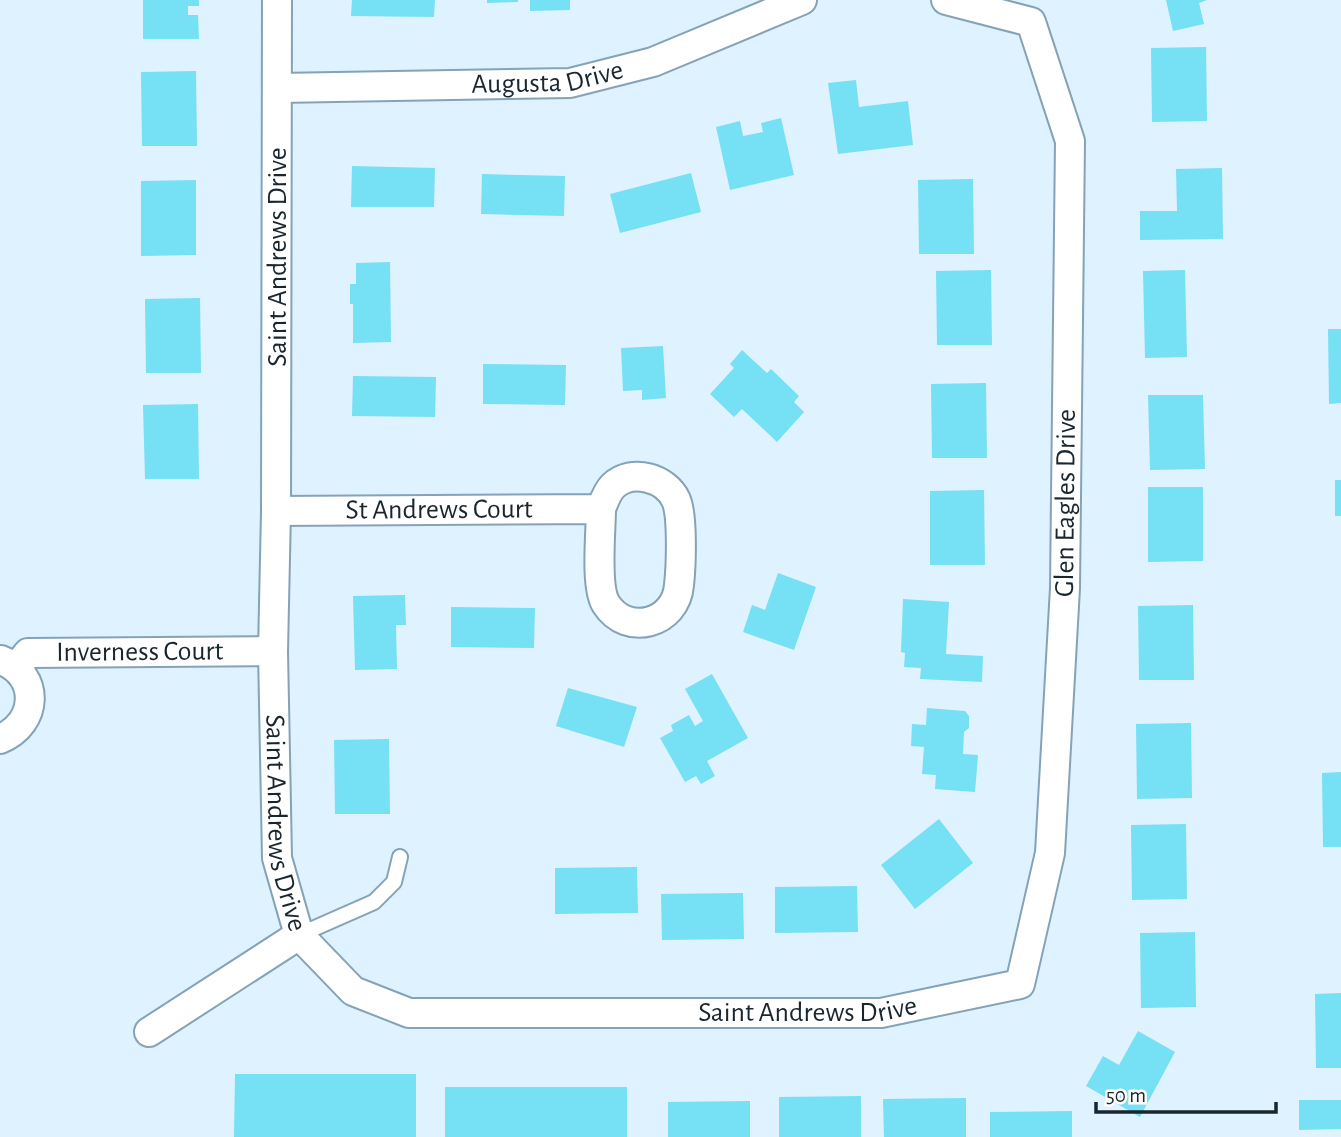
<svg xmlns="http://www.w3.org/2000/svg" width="1341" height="1137" font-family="'Alegreya Sans',sans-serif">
<rect width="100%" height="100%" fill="#def2ff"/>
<path fill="#76e0f4" d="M143,0H199V6H188V15H198L199,39H143Z
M352,0H435L434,17L351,16Z
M487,0H518V2L487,3Z
M530,0H570V10L530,11Z
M1166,0H1207L1199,3L1204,24L1173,31Z
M1206,47L1207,121L1152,122L1151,48Z
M196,71L197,146H142L141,72Z
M856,80L859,107L908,101L913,145L838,154L828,83Z
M781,118L794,175L730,190L716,127L740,121L743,136L763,132L761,123Z
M352,166L435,168L434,207H351Z
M1222,168L1223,239L1140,240V211H1177L1176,169Z
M691,173L701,212L620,233L610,194Z
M482,174L565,176L564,216L481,214Z
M973,179L974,254H919L918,180Z
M196,180V255L141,256V181Z
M390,262L391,342L353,343V304H350V284H356V263Z
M991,270L992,345H937L936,271Z
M1185,270L1187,357L1145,358L1143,271Z
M200,298L201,373H146L145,299Z
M1328,329H1341V403L1329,404Z
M663,346L666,398L642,400V390L623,391L621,348Z
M742,350L767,373L771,369L799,396L794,402L804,412L777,442L742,409L734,417L710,394L734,368L730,364Z
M483,364L566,365L565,405L483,404Z
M353,376L436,377L435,417L352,416Z
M986,383L987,458H932L931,384Z
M1148,395H1203L1205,469L1150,470Z
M198,404L199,479H145L143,405Z
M1335,480H1341V516H1335Z
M1148,487H1203V561L1148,562Z
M984,490L985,565H930V491Z
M778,573L816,587L794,650L743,632L752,605L765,610Z
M405,595L406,625H396L397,669L355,670L353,596Z
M903,599L949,602L946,654L983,656L982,682L920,679L921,668L904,667L905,653L901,652Z
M1193,605L1194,680H1139L1138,606Z
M451,607L535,608L534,648L451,647Z
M712,674L748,738L707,761L715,776L701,784L696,776L685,782L660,738L673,731L671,725L689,715L695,726L703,721L685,689Z
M568,688L637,707L624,747L556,726Z
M927,708L965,711L969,716V728L964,732L963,754L978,755L975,792L935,789L936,775L922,774L924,747L911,746L912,724L926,725Z
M1191,723L1192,798L1137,799L1136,724Z
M389,739L390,814H335L334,740Z
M1341,772V847H1323L1322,773Z
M939,819L973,863L915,909L881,865Z
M1186,824L1187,899L1132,900L1131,825Z
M637,867L638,913L555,914V868Z
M857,886L858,932L775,933V887Z
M743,893L744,939L662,940L661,894Z
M1195,932L1196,1007L1141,1008L1140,933Z
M1341,993V1068H1316L1315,994Z
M1138,1031L1175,1052L1140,1117L1086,1086L1103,1056L1119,1065Z
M235,1074H416V1137H234Z
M445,1087H627V1137H445Z
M861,1096V1137H779V1097Z
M966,1098V1137H884L883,1099Z
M1299,1100H1341V1129L1299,1130Z
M750,1101V1137H668V1102Z
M1072,1111V1137H990V1112Z"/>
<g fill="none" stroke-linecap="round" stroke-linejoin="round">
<g stroke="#84a3b7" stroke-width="18">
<path id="service" d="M299,935L374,902L394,882L400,857"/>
</g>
<g stroke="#84a3b7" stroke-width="32">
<g id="minor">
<path id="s1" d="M277,0L276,511L273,651L277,858L299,935L353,991L409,1013H881L1020,984L1050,853L1065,588L1070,141L1031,22L946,0"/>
<path id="s2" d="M278,88L570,83L653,62L802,0"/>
<path id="s3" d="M276,511L601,509C604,501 607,492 613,486C632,468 666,478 676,500C683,516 681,567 679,585C676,624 627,637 606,604C595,587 601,531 601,509"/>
<path id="s4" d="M16,668L28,653L273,651"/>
<path d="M0,739C38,724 41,675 1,660"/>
<path d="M149,1032L299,935"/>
</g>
</g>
<use href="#service" stroke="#fff" stroke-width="14"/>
<use href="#minor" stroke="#fff" stroke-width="28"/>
</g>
<g text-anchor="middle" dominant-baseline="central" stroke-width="5" stroke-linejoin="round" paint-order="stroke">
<g font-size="28" fill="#1a262e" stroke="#fff">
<text stroke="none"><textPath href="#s2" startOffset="270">Augusta Drive</textPath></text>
<text transform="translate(278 257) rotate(-90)">Saint Andrews Drive</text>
<text stroke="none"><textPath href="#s1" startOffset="2175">Glen Eagles Drive</textPath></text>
<text stroke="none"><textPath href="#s3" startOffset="163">St Andrews Court</textPath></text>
<text stroke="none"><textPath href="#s4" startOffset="131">Inverness Court</textPath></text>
<text stroke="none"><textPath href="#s1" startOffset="824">Saint Andrews Drive</textPath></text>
<text stroke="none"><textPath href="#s1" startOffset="1475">Saint Andrews Drive</textPath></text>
</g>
</g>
<path d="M1096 1102v10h180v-10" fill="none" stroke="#1a262e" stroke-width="3.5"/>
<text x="1106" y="1102" font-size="21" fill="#1a262e" stroke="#ffffff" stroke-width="5" paint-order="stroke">50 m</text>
</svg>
